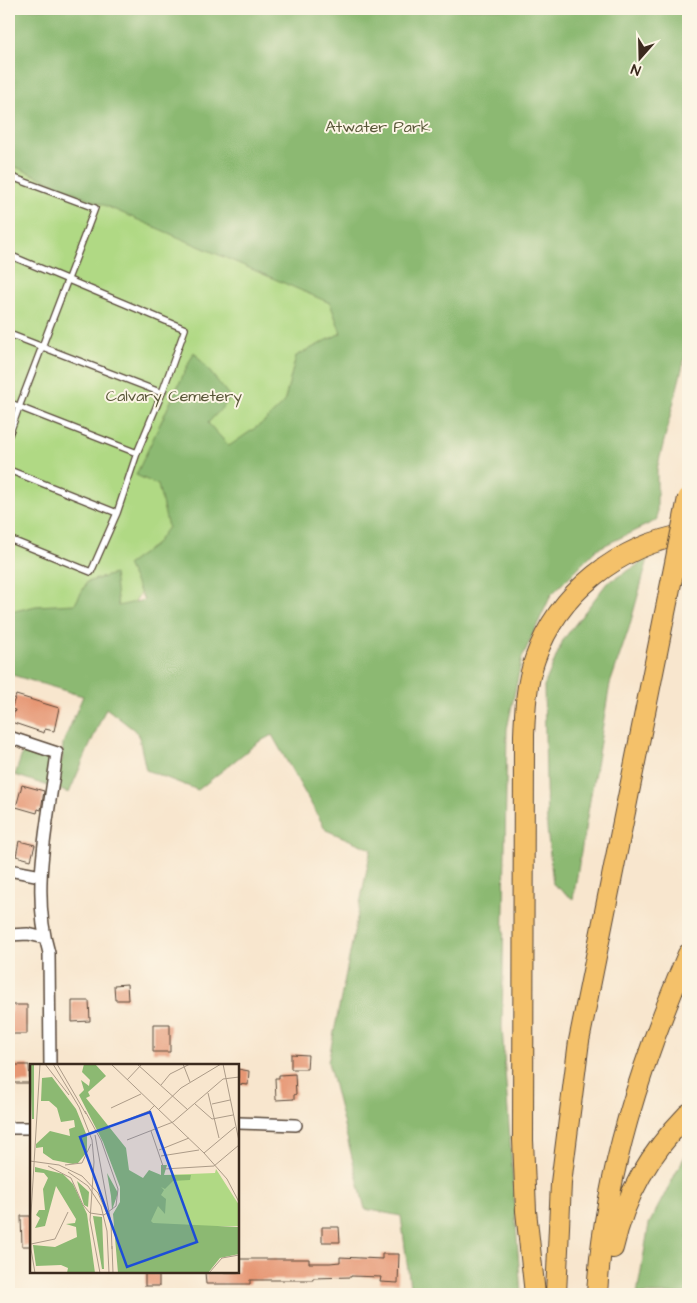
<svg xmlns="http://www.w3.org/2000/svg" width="697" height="1303" font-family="'Architects Daughter',sans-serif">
<rect width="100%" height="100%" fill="#fcf5e5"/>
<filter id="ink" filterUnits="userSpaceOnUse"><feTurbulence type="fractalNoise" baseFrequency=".02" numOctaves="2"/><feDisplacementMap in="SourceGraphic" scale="10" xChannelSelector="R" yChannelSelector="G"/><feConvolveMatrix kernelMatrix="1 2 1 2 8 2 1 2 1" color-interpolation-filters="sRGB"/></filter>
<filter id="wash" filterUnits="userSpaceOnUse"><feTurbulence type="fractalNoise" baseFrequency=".0096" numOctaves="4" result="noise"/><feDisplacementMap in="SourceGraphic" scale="20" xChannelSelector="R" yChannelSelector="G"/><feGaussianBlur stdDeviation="1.12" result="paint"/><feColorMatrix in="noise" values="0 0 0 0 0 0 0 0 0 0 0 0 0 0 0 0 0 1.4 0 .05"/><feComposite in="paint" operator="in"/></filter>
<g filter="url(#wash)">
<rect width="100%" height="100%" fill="#f8e6ce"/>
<path fill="#b0d984" stroke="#768251" d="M9,161L377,292L141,592L75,694L9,671Z"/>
<path fill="#8cb972" stroke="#647248" d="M9,9H688V345L657,469V520L597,549L551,595L522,658L507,729L502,1028L521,1294H411L401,1216L365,1209L328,1062L371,849L326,830L272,735L257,743L198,790L146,770L138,733L106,708L69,793L15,775L23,751L62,762L63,743L83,696L9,674V609L15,611L36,606L75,604L87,582L114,574L118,606L144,600L127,565L155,545L168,527L158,485L136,475L194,352L231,398L208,423L229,446L264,422L284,403L296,356L341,333L330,303L9,164Z
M648,559L629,628L610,684L573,899L553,884L547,828L544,686L563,640L607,583Z
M688,1150V1294H637L649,1224Z"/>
<g id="blocks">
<path fill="#e69673" d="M16,695L59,708L54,731L45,729L44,733L11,722L15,710L11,709Z
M22,785L44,791L41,810L38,809L37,813L16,807Z
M19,841L35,845L31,860L16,856Z
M127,984L128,1000H115L114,985Z
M72,1001H89L90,1021L72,1022Z
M12,1005H27V1034H9V1013H11Z
M153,1024H170V1052H153Z
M291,1054L308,1055L307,1069H291Z
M10,1065H29L30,1083H11Z
M238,1069L249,1071L248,1085L238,1084Z
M295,1074L296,1094L294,1095V1099L276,1100L275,1078H279V1075Z
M21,1216H31V1246H22Z
M322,1227H339L340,1242H322Z
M382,1254H399L398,1283L380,1282L381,1277L351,1276V1277L313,1278V1280H250V1284H206L205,1272H238V1259H309V1263H330L340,1262V1257L382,1259Z
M145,1272H159V1286H145Z"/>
</g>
</g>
<g filter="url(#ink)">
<use href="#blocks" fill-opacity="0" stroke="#574638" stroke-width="1"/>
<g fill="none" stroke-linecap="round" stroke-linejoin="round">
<g stroke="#574638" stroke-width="8">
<path id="service" d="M9,176L95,208L19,407L137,453L162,393
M9,255L185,329L162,393L9,334
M9,402L19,407L9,435
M9,470L117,513
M9,539L91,572L117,513L137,453"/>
</g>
<g stroke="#574638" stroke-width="14">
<path id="minor" d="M9,737L57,753C49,817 30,889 49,953L50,1066
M9,870L41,876
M9,935L28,934L45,938
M238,1123L296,1125
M9,1128H31"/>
</g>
<g stroke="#574638" stroke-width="22">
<path id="motorway" d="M613,1248C625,1195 650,1153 688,1114
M535,1294L526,1211L523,1140L524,735C525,710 526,684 535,659C558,592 619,545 688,534
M556,1294L561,1183L579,1041L672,578
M597,1294C604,1175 641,1063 688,954"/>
</g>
<use href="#service" stroke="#fff" stroke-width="5.5"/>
<use href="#minor" stroke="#fff" stroke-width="11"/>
<use href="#motorway" stroke="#f4c16a" stroke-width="20"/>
<g stroke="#574638" stroke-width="22" stroke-linecap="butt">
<path id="motorway-bridge" d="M672,578L688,498"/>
</g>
<use href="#motorway-bridge" stroke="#f4c16a" stroke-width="20"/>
</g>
</g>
<g text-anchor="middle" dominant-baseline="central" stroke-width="4" stroke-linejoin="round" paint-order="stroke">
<g font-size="16" fill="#585638" stroke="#fcf5e5">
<text x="378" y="127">Atwater Park</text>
<text x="174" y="396">Calvary Cemetery</text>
</g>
</g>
<g transform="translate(30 1064)">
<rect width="209" height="209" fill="#f8e6ce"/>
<path d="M186,105L209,141V162H119L134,111L185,109Z" fill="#b0d984"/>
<path d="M0,0H4V55H2ZM54,0H65L76,12L58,28L60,32L56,34L96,84L99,106L113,114L119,106L131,111V101H137L134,111H161L160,116L143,117L135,125L131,123L134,126L131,131L136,135L135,150L128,142L121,157L123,159L209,163V190L190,194L178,209H88L83,150L90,138V123L73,78L49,31L54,26L51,16L59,22L60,16L52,8ZM22,13L46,45L57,72V88L48,99L43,100L23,96L13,89V83L6,84V80L20,67L40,72L39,65L45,63L44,56L31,58L27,44L19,37H11L12,14ZM5,103L33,110L43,120L57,150L65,209H37L38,204L31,201L6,202L3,181L25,183L47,173L46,163L36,160L45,159L46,155L26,122L15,162L5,164L10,154L6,151L9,146H15L13,125L18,114L14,109L5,108ZM77,109L88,129L82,146L81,132ZM47,117L59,128L58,143L54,141ZM63,152L72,153L74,205H72Z" fill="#8cb972"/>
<path fill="none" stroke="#ac9b88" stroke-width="1" d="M15,0L39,31M23,0L49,43L62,76L64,98L60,156L70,209M27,0L56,50M81,0L174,89L197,115L209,138M107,0L158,46M153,0L160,18M193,0L209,77M97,16L112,0M131,21L140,10L160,0M0,28V69M178,29L189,74M165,40L182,55L203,51M182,40L200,36M81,44L111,30M129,45L151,24L191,0M84,61L119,47L125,41M121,67L134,105L184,102L209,81M65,71L81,159L82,185M97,76L143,58L193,15L209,13M129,86L159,74M174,89L205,63M131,92L169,86M0,97L29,101L52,112L68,129L78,152M35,101L52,99L61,80M18,102L41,114L53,141L60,149L74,151L86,142L88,125L71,76L55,47M38,108L58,122L71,142L77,167L79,209M1,180L25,175L38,148M82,182L83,209M5,209L1,185V150L10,0M179,209L192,194L209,191"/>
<path fill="#1d4ed8" fill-opacity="0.15" stroke="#1d4ed8" stroke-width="2.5" d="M120,48L167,178L97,203L50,73Z"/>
<rect width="209" height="209" fill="none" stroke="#3b2a1e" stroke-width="2.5"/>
</g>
<rect width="697" height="1303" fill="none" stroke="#fcf5e5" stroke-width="30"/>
<g transform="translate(640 58) rotate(200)" stroke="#fcf5e5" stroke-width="4" paint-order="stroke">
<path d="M0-4L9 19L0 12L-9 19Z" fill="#3b2a1e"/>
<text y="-8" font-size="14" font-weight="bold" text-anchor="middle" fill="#3b2a1e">N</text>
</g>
</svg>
